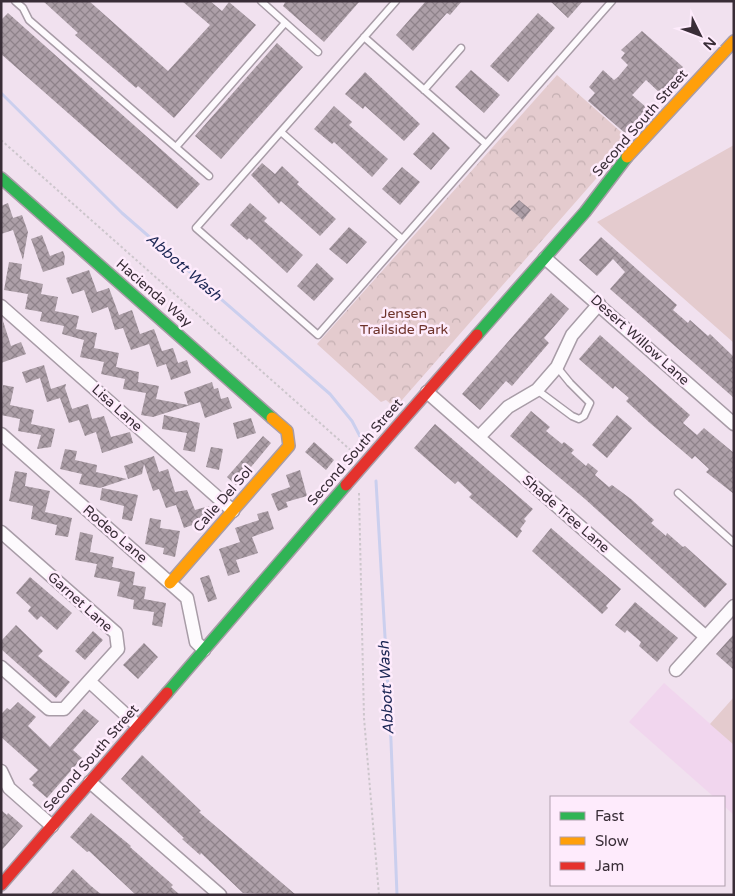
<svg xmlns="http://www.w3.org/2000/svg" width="735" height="896" font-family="'Varela Round',sans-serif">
<defs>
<pattern id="park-crowns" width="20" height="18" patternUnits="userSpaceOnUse" patternTransform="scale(1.25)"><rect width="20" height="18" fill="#e4cbce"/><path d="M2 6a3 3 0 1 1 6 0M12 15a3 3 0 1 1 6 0" fill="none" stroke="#c4afb2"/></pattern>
<pattern id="building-cross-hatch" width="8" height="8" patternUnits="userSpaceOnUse" patternTransform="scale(1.25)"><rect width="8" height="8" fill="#ad9fa8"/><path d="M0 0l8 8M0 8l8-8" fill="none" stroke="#8e828a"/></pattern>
</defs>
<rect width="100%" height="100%" fill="#f1e1ef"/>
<path fill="#f1d6ee" d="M664,683L734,745V815L724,806V797H714L629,722Z"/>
<path fill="#e4cbce" d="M734,145V343L597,222Z
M734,697V745L710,724Z"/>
<path fill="url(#park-crowns)" d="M557,75L630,140L395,408L386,400L381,402L317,344Z"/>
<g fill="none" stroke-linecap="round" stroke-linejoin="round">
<path stroke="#cbcfee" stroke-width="3" d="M1,93L122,213L330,394L352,421L363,442
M376,481L391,741L397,895"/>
</g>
<path fill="url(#building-cross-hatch)" d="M43,1H89L168,71L210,25L182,1H210L222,11L229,2L256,25L174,118L138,86L136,88L75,35L78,33Z
M286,1H360L324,42L283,6Z
M426,1H462L450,15L447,13L413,51L396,35Z
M550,1H583L568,18Z
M8,13L200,184L177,209L1,54V20Z
M538,13L555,28L508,82L490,66Z
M642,31L683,67L660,93L646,80L635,92L632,95L647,108L625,133L588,101L595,93L589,87L603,70L614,80L618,77L628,65L621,58L625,53L621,50Z
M277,43L303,67L221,159L195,136Z
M471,70L500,95L484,113L455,87Z
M365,72L420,124L404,141L365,106L363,109L345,94Z
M334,106L352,122L349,125L388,159L372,177L334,142L332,144L314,129Z
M433,132L450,148L431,170L413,154Z
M262,163L275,174L282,166L299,182L297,184L336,219L320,236L281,201L279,204L251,175Z
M402,167L420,182L400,205L382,189Z
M519,200L531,210L523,220L510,209Z
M8,203L13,218L22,215L28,232L23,260L13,230L1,234V206Z
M250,203L267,218L264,221L303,255L287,273L249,238L247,240L230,225Z
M349,227L367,242L347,264L329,249Z
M42,235L50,256L63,251L65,257L64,265L43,272L31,239Z
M601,237L677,305L673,310L688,323L690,320L708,336L710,334L734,357V398L610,289L625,272L613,259L597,276L579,260Z
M9,262L22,264L20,279L43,284L41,294L58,297L55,311L79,316L76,329L97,333L94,348L119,353L116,367L139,372L138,382L159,386L156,399L188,405L184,392L212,382L214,389L218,388L221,399L228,397L232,408L205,418L200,402L153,417L141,415L146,393L123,389L125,379L101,374L104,362L80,357L84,340L62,334L64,326L40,321L42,312L25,309L28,294L4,290Z
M317,263L334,279L314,301L297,286Z
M89,270L97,292L109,288L119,315L132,310L140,334L154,329L162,351L173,348L178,363L187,360L191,373L171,380L166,364L157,367L149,344L131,350L123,328L115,330L108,307L92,313L84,290L72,294L66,278Z
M551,293L569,309L544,338L549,343L512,386L506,381L480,410L462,394Z
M3,321L11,346L21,342L26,354L1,363Z
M600,335L690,415L683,423L697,435L704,428L734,453V494L706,472L709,469L695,456L692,459L650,423L626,401L629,398L615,386L613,389L579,359Z
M44,365L51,389L66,384L65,388L72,409L88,404L92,419L104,416L111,437L130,432L133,443L102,453L96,432L85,436L79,420L69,423L60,398L47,402L40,378L26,383L22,372Z
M3,385L14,387L10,405L34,410L31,424L55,429L51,447L37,449L41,435L18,431L20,419L1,415Z
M531,411L550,427L546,431L562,444L564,442L574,450L571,453L586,466L588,463L598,471L595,475L609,487L612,485L631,499L654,520L651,523L666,536L667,533L683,547L685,546L727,584L705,608L585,499L510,436Z
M164,415L200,423L195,452L183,450L187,433L162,429Z
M617,415L632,428L607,458L592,445Z
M251,418L256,433L237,439L233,423Z
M435,424L533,509L524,519L526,521L520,529L522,531L517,538L469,497L472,494L458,481L455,484L414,448Z
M263,436L271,443L236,485L227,477Z
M314,442L334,460L326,470L305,452Z
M211,447L223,449L219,470L206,467Z
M65,449L77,451L75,460L97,465L96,472L127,479L100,488L79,484L82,474L60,469Z
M154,456L159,472L168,469L175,492L187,490L195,510L209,506L212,518L184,528L176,505L166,508L159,489L153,491L144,464L142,474L128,479L124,466Z
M300,470L307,496L286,502L288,507L278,511L271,494L290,487L286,475Z
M15,471L27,473L25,486L50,491L45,512L72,518L68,537L55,535L57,525L31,519L33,506L9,501Z
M102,488L138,495L132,521L122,519L124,506L100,500Z
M268,511L274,529L252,537L258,553L236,560L240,572L228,576L219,549L240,542L235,528L259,520L257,514Z
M150,518L161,520L160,528L180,531L175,557L163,554L164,548L145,544Z
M551,528L621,589L606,606L608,608L602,614L532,551Z
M80,532L93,535L90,552L114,557L112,567L135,572L133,585L146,587L144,599L166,603L162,627L152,625L154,612L133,609L134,600L117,596L120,582L94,577L97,564L75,560Z
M209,575L217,599L208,602L200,578Z
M30,577L72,613L57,630L41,616L37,620L28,611L31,607L16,593Z
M635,602L678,638L657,662L639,646L641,642L627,630L625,633L615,625Z
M16,625L43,651L38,656L70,682L56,698L1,649V641Z
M93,631L103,640L85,660L75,651Z
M734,634V670L716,654Z
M144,643L158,657L138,679L123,665Z
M18,702L36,717L28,726L50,747L84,709L99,721L73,750L82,758L47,798L32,785L34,783L29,779L38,770L1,737V714L7,708L10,710Z
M142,755L201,811L199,812L296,895L243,893L201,853L200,855L182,839L184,838L121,779Z
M1,810L7,815L8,813L23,826L1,851Z
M91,813L131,846L130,847L173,885L171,887L180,895H136L89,851L87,852L70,837Z
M73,869L91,886L102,895H50Z"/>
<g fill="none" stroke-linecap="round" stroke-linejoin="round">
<g stroke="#a89ca7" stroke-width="9">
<path id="lane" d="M15,1L23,8L29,20L209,176
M261,1L318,52
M396,1L196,228L318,335L612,1
M364,37L486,144
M424,90L461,48
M281,132L402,239
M176,147L285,23
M537,390L572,416L579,419L584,416L590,403L570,383L557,367
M678,493L734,543"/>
</g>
<g stroke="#a89ca7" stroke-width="15">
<path id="street" d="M545,258L734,424
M1,306L233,511
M427,392L706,637
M1,434L187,598L196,642L204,650
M479,437L508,407L537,390L557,367L572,335L599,304
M1,532L116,633L118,649L89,681
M1,667L49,709H64L89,681L138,726
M676,670L734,606
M1,771L9,788L52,826
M90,782L220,895"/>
</g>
<g stroke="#a89ca7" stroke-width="14">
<path id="fast" d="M1,178L272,418
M477,335L585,212L627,157
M167,693L346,485"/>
</g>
<g stroke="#a89ca7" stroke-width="14">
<path id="slow" d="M627,157L734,41
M170,583L289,446L287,431L272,418"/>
</g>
<g stroke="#a89ca7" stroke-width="14">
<path id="jam" d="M346,485L477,335
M1,885L167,693"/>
</g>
<path stroke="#cdc6cc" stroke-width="2" stroke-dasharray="2.5 2.5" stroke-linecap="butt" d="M1,140L355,454
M359,493L364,718L379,895"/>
<use href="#lane" stroke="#fdfafd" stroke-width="6"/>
<use href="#street" stroke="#fdfafd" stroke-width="12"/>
<use href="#fast" stroke="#30b455" stroke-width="11"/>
<use href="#slow" stroke="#ff9f0a" stroke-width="11"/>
<use href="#jam" stroke="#e5322d" stroke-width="11"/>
</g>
<g text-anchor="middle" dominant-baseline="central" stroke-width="5" stroke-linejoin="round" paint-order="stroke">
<g font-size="14" fill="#392d37" stroke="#feebfc">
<text transform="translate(640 123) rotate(-49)">Second South Street</text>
<text transform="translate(154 293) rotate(41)">Hacienda Way</text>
<text transform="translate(640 340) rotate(42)">Desert Willow Lane</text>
<text transform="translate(117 408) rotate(42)">Lisa Lane</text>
<text transform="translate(355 452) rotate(-49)">Second South Street</text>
<text transform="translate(223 499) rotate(-49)">Calle Del Sol</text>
<text transform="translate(566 514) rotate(41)">Shade Tree Lane</text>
<text transform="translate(115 534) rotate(41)">Rodeo Lane</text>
<text transform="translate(80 602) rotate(42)">Garnet Lane</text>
<text transform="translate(91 758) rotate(-49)">Second South Street</text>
</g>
<g font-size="14" fill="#6e332b" stroke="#feebfc">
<text x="404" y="313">Jensen<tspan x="404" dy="16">Trailside Park</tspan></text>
</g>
<g font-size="15" font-style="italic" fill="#1b2654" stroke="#feebfc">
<text transform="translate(184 267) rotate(41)">Abbott Wash</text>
<text transform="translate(386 688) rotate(-93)">Abbott Wash</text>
</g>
</g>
<rect width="735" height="896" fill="none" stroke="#392d37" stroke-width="5"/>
<rect x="550" y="796" width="175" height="90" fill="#feebfc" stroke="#af9fad"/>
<rect x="560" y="812" width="25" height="8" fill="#30b455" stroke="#af9fad"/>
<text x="595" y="821" font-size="15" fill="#392d37">Fast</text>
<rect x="560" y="837" width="25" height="8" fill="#ff9f0a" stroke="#af9fad"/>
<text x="595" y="846" font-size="15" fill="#392d37">Slow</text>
<rect x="560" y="862" width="25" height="8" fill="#e5322d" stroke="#af9fad"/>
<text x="595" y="871" font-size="15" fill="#392d37">Jam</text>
<g transform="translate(700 35) rotate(132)" stroke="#feebfc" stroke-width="4" paint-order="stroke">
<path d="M0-4L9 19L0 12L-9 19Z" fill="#392d37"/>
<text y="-8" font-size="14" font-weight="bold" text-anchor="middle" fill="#392d37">N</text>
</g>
</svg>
